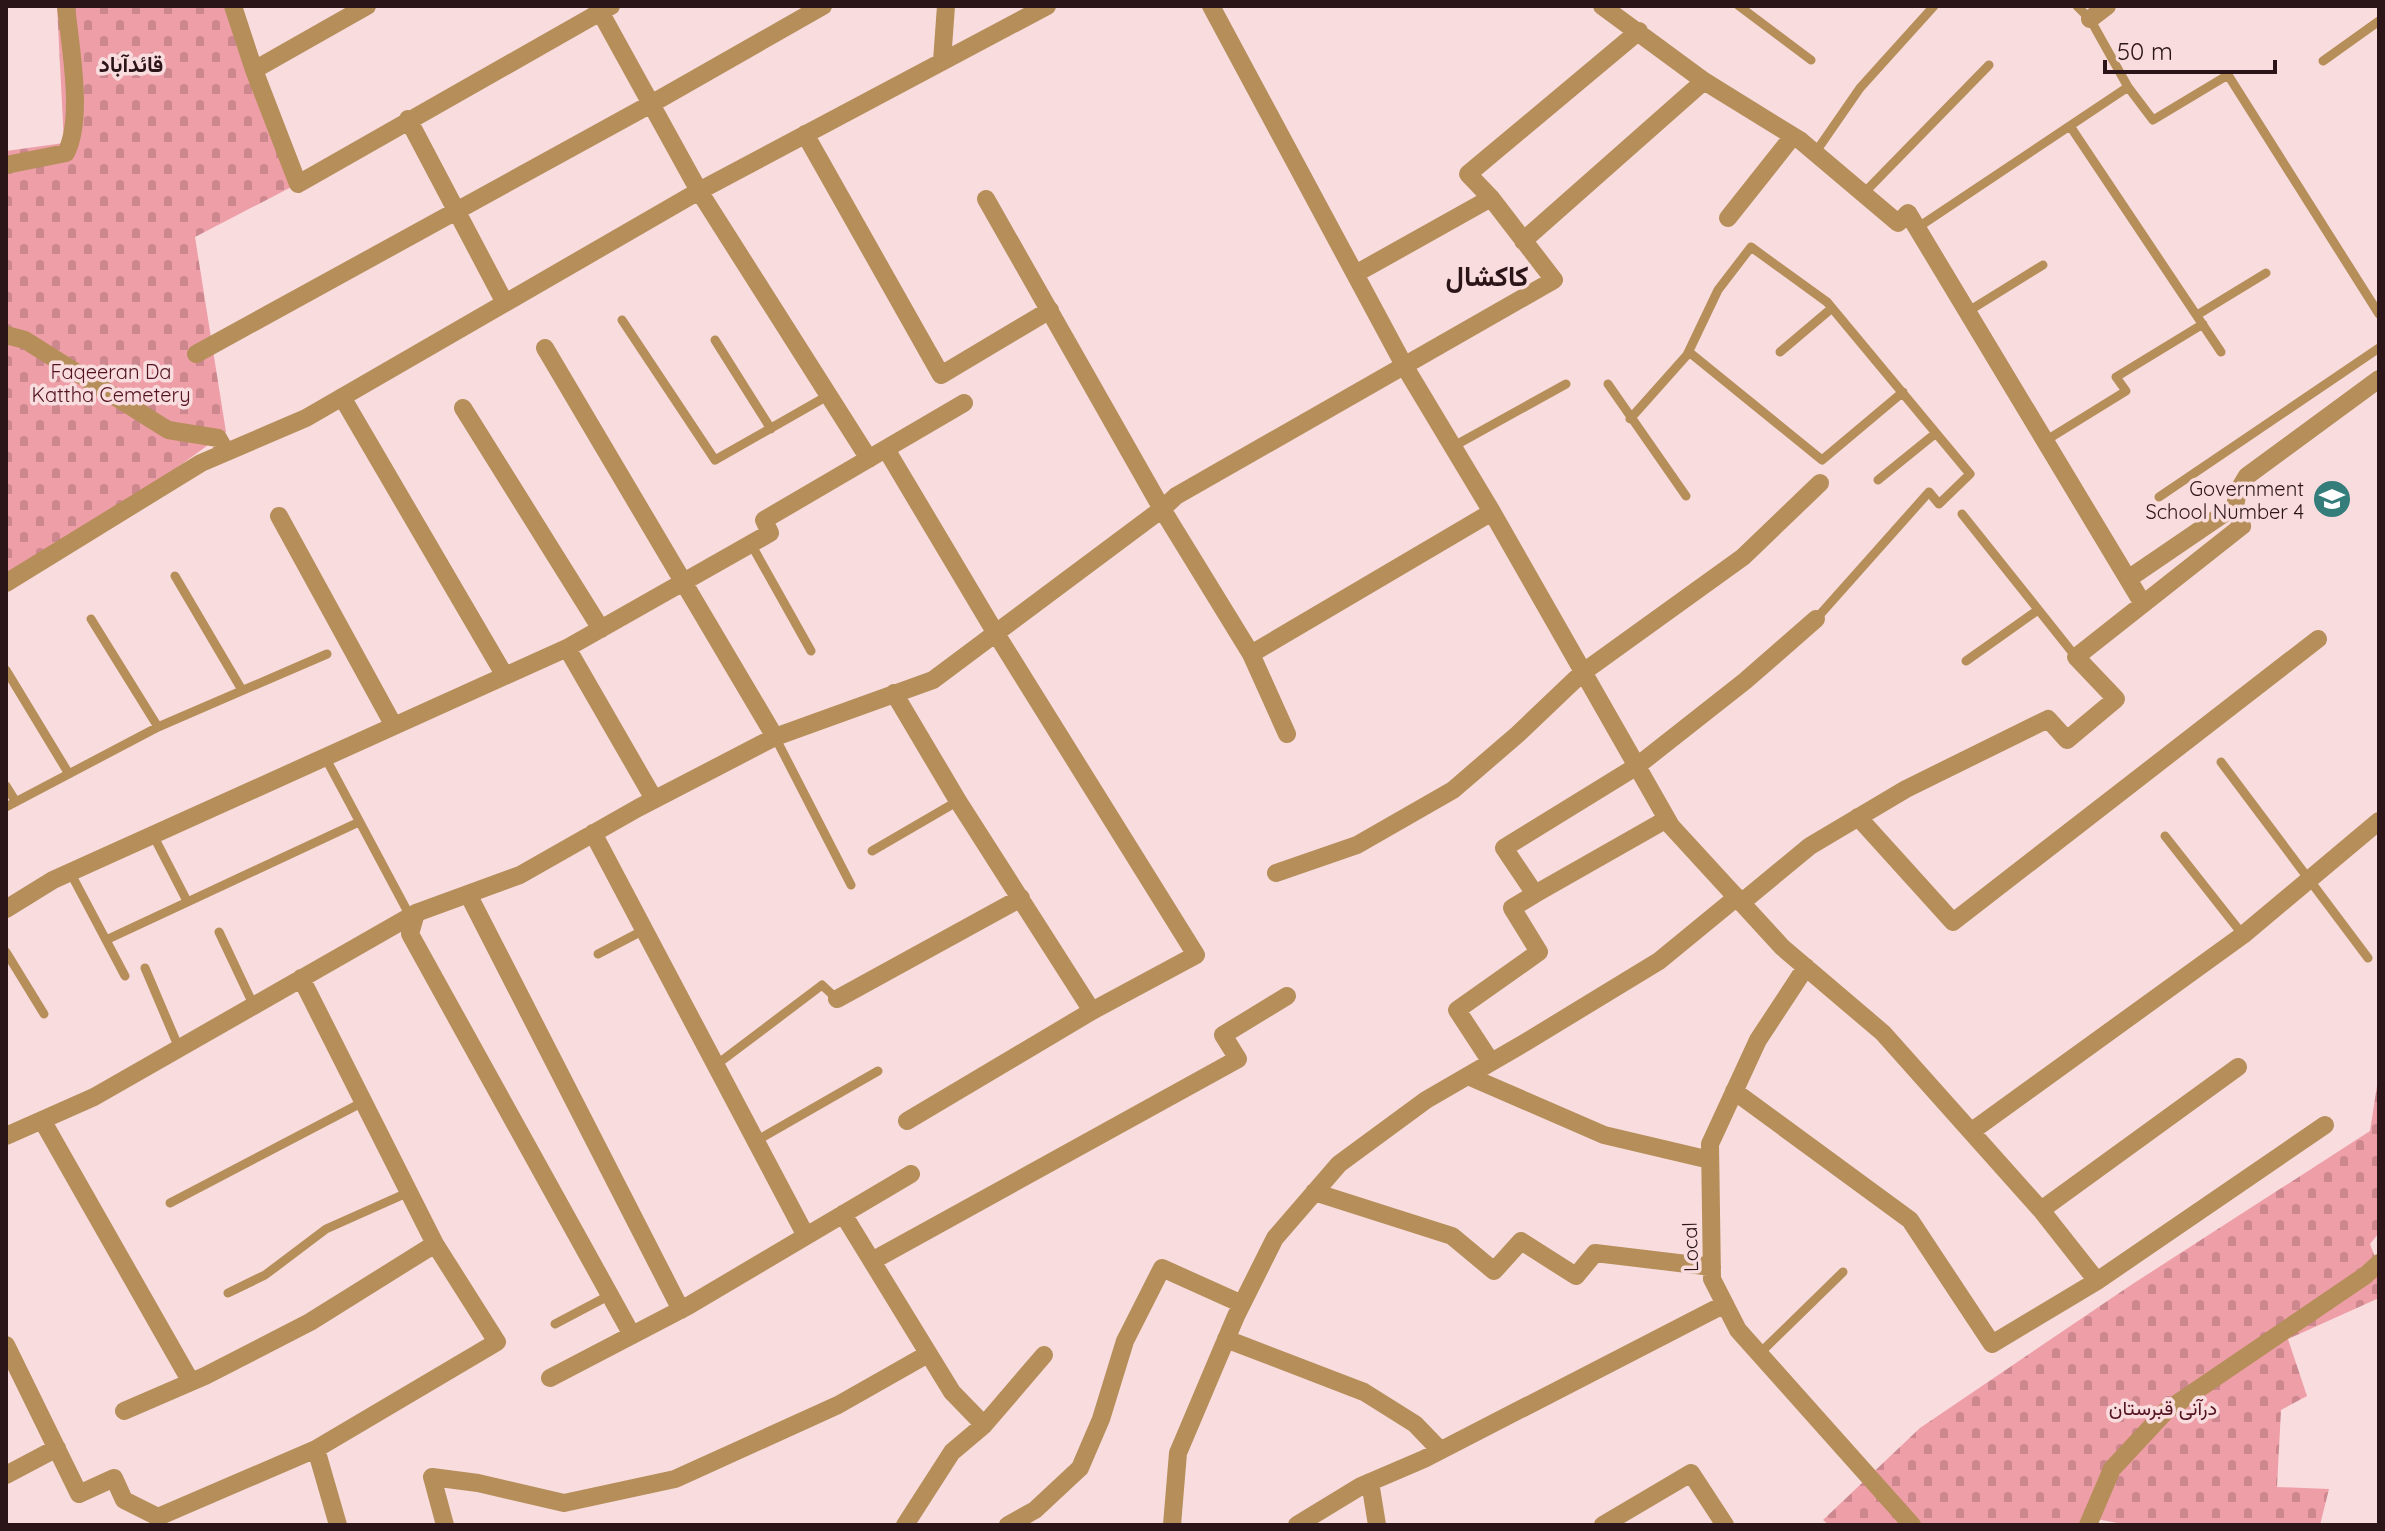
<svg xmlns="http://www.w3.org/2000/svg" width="2385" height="1531" font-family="Quicksand,Vazirmatn,sans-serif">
<defs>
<pattern id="cemetery-stones" width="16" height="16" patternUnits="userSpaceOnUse" patternTransform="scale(2)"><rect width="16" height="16" fill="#ee9ea7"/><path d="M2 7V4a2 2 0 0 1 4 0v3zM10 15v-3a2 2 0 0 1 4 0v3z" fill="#cc878f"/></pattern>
</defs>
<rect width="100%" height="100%" fill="#f8dcde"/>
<path fill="url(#cemetery-stones)" d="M57,6H237L301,182L195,237L226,432L6,592V151L64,143Z
M2379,1073V1233L2370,1244L2379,1267V1298L2288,1339L2307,1396L2281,1410L2277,1487L2329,1489L2320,1525H2128L2091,1518L2088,1525H1829L1823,1520L1920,1428L2131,1285L2370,1131Z"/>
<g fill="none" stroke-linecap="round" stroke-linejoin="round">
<path stroke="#b68e5a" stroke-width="9" d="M1739,6L1811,60
M2077,6L2090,19L2128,87L2153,120L2228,75L2379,314
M2323,61L2379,21
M2070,126L2221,352
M1815,153L1860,88L1934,6
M1863,194L1989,65
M1917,228L2128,87
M1967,312L2043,265
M2197,315L2266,273
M622,320L715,460L829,395
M715,340L771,429
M1689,352L1822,460L1903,392
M1780,352L1832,308
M1608,384L1686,496
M1630,419L1687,355L1718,290L1751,247L1827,302L1970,474L1939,504L1929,492L1816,619
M2045,441L2126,391L2116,377L2203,324
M1454,446L1566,384
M1878,480L1936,433
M2159,497L2379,348
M1962,514L2076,657
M751,544L811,651
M175,576L242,690
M91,619L158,727
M1966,661L2038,610
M6,670L69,774
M775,737L851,885
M325,757L410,916
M2221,762L2368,958
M6,786L16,802
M6,807L158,727L327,654
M153,835L187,901
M2165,836L2243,935
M872,851L958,801
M70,872L125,976
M219,932L254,1006
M106,940L359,822
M6,952L44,1014
M598,954L644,930
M145,968L179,1048
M716,1065L822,985L837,999
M756,1141L878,1071
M170,1203L363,1102
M228,1293L265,1275L326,1229L409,1192
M555,1324L610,1295
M1759,1354L1843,1272"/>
<path stroke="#b68e5a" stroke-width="18" d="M233,6L254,70L298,184L611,6
M597,6L699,191L869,459
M1211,6L1405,367L1492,512L1671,826L1782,947L1883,1033L2041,1210L2097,1281
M1602,6L1704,81L1801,141L1898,223L1908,213L2143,604
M2090,19L2107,6
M942,61L946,6
M254,70L367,6
M408,119L505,303
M805,134L941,375L1050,310
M6,165L66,153C84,118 70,46 66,6
M986,199L1162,509L1251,654L1287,734
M1728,218L1793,136
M1523,241L1704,81
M1357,273L1491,198
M6,335L25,340L168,430L218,438L226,452
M545,348L775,737
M196,354L651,104L823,6
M342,397L505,676
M463,408L601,629
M886,449L995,632L1196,955L1092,1011L907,1121
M279,516L394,726
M2128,579L2235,506L2238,491L2247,476L2379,379
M6,583L201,463L306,418L699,191L1047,6
M567,648L654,799
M1251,654L1492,512
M894,693L958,801L1092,1011
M1858,817L1953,922L2318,639
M593,833L806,1236
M1276,873L1357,845L1453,790L1518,734L1582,673L1743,557L1820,483
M468,894L681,1310
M1535,894L1667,819
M1741,903L1810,846L1906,789L2048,719L2067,740L2116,699L2076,657L2242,526L2235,506
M6,909L53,880L567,648L770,533L764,520L964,403
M416,913L410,934L632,1335
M1806,967L1758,1040L1710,1144L1712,1279L1738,1330L1912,1525
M837,999L1021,898
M1491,1062L1457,1010L1539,952L1512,908L1535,894L1504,848L1637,766L1745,681L1816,619
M1468,1076L1604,1135L1710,1160
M1734,1091L1910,1220L1992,1344L2097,1281L2325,1125
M42,1120L191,1382
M1972,1131L2243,935L2379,821
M6,1136L94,1097L416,913L520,875L638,808L775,737L933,680L1162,509L1176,496L1554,280L1491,198L1468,174L1639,31
M1314,1192L1452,1236L1494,1271L1521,1241L1576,1276L1595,1253L1712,1267
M2041,1210L2238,1067
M843,1214L952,1392L984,1425
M872,1261L1238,1059L1223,1035L1287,996
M1226,1339L1364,1392L1415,1424L1440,1450
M6,1345L79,1494L114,1478L124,1500L158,1517L316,1449L497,1342L435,1244L301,978
M550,1378L688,1306L911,1174
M124,1411L205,1376L310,1322L435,1244
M316,1449L338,1525
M6,1475L57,1448
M1370,1482L1377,1525
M445,1525L432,1477L478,1483L564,1503L675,1479L838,1405L928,1354
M905,1525L952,1452L984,1425L1044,1355
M1008,1525L1035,1510L1080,1468L1101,1419L1125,1341L1162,1268L1242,1304
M1172,1525L1178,1453L1236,1316L1275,1238L1339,1164L1426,1100L1526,1042L1659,961L1737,897
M1297,1525L1361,1486L1424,1459L1725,1304
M1603,1525L1691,1473L1725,1525
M2088,1525L2112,1469L2166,1411L2366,1275L2379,1263"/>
</g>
<defs>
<g id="school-disc" transform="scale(2)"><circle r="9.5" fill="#347d7a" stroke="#f8dcde"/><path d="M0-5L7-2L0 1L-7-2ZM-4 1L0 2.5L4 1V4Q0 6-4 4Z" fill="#fff"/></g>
</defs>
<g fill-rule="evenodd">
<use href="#school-disc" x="2332" y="499"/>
</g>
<g text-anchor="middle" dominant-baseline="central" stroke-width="7" stroke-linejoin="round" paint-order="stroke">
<g font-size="20" fill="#521220" stroke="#f8dcde">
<text x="111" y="371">Faqeeran Da<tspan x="111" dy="23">Kattha Cemetery</tspan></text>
<text x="2163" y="1407">درآنی قبرستان</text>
</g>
<g font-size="20" fill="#2c1518" stroke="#f8dcde" text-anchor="end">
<text x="2304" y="488">Government<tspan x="2304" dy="23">School Number 4</tspan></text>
</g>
<g font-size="20" fill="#2c1518" stroke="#f8dcde">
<text transform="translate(1690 1247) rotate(-92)">Local</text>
</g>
<g font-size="22" font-weight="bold" fill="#2c1518" stroke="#f8dcde">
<text x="131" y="64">قائدآباد</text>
</g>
<g font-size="28" font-weight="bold" fill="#2c1518" stroke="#f8dcde">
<text x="1487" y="275">کاکشال</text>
</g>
</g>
<rect width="2385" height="1531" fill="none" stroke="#2c1518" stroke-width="16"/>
<path d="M2105 60v12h170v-12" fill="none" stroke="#2c1518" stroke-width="4"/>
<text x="2117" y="60" font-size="24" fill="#2c1518" stroke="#f8dcde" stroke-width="6" paint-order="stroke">50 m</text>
</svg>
